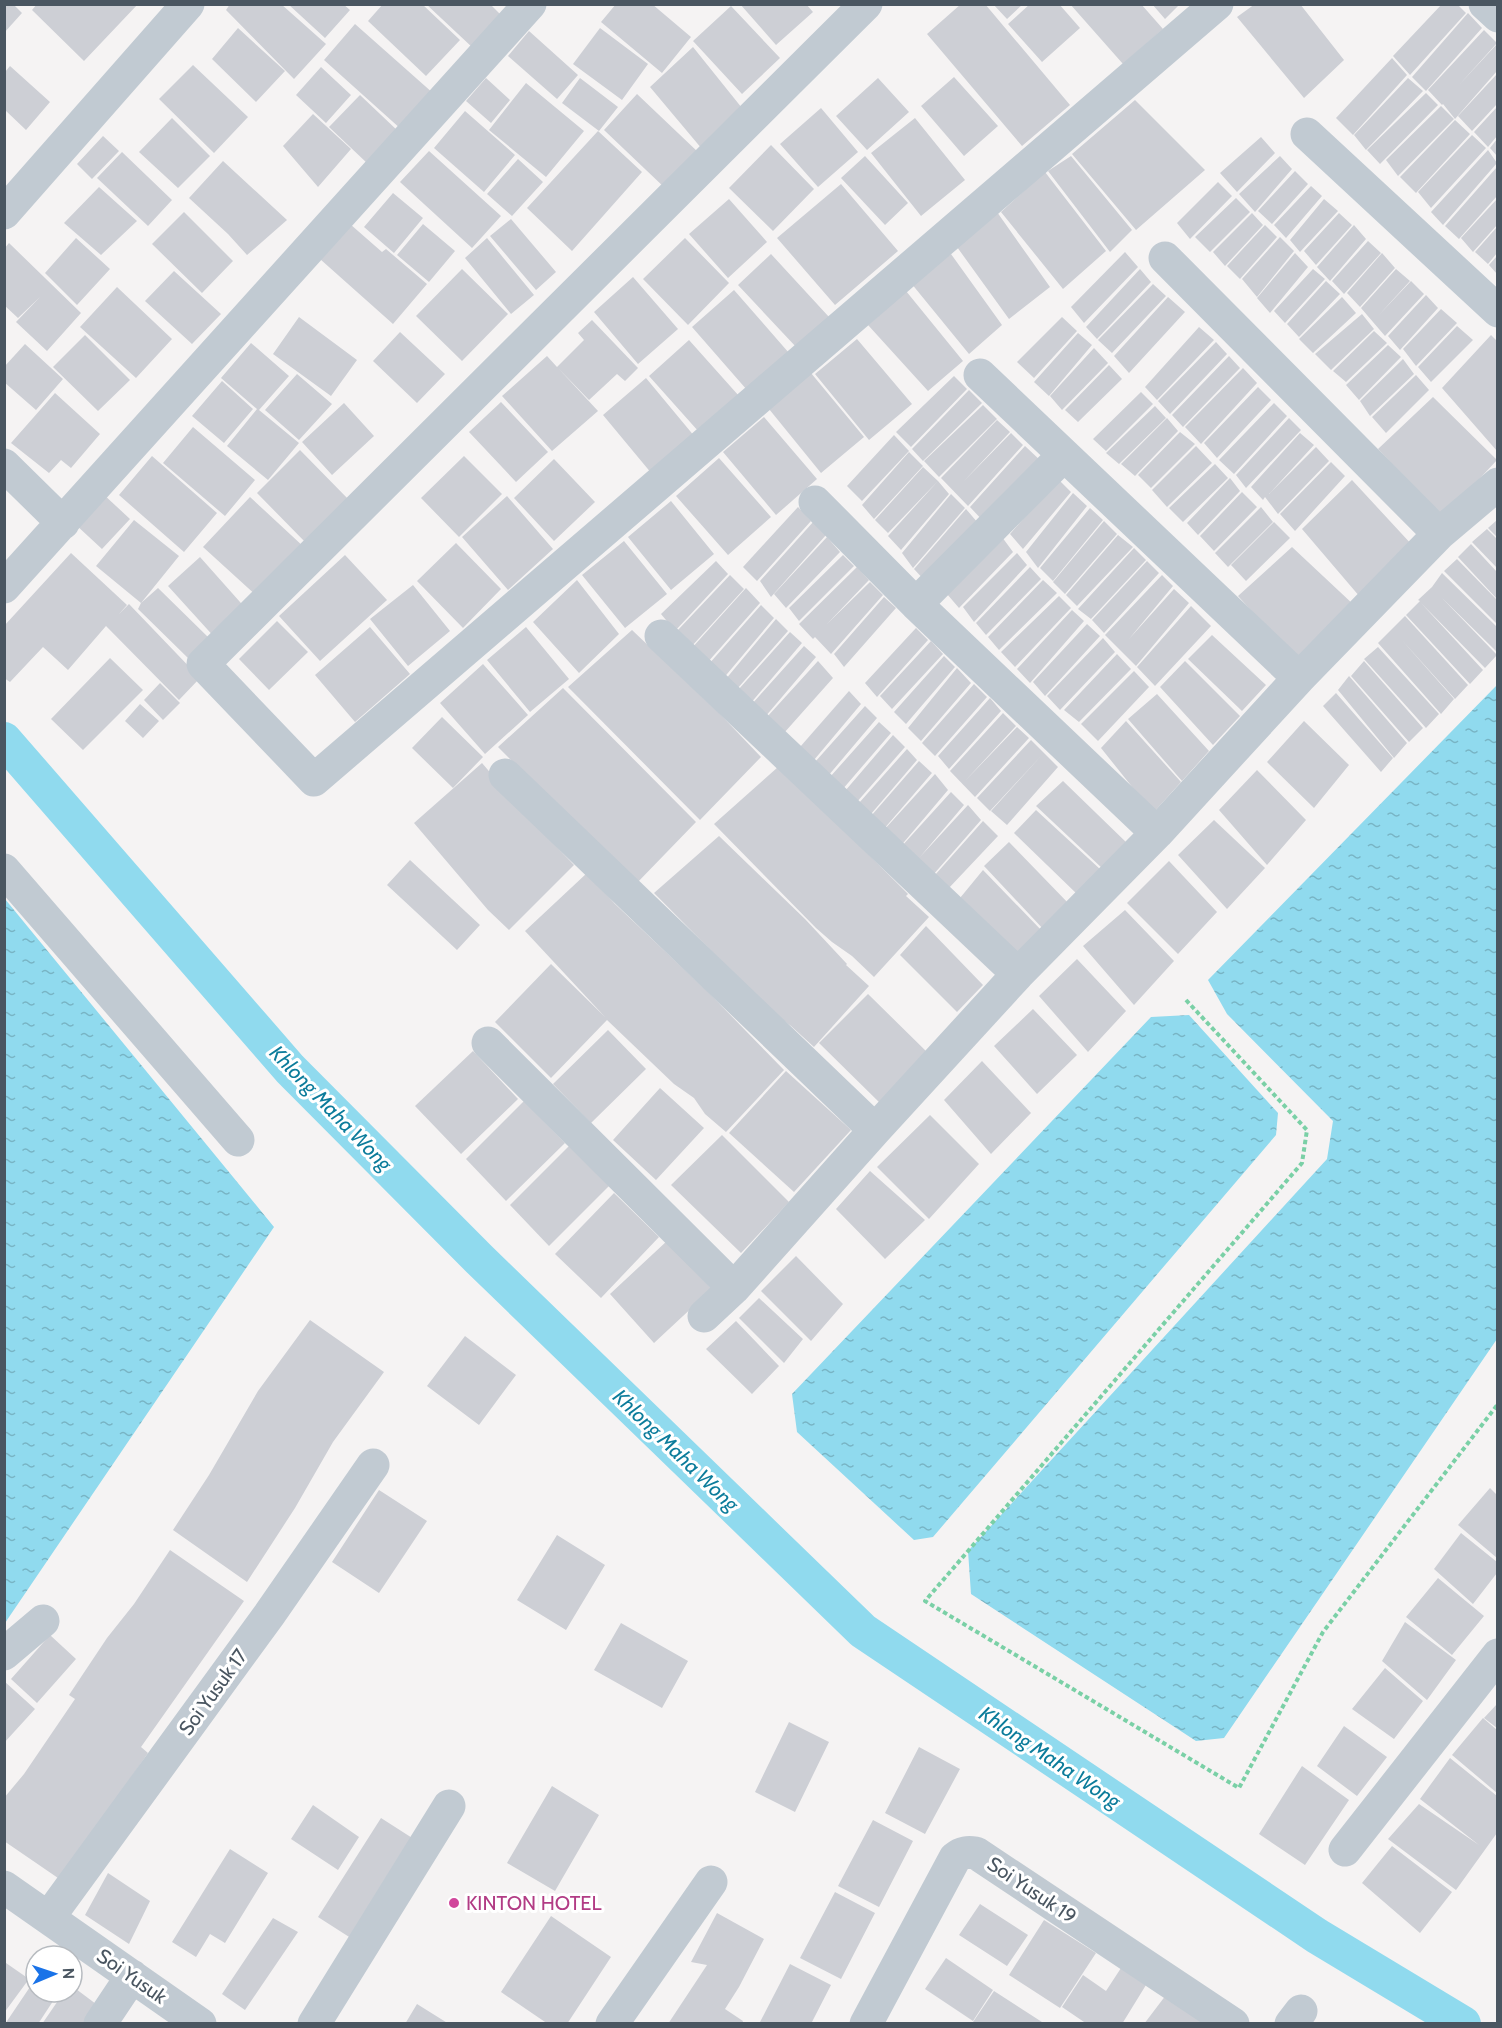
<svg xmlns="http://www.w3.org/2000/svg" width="1502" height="2028" font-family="Cabin,sans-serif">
<defs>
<pattern id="water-ripples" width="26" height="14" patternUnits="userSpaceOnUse" patternTransform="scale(1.5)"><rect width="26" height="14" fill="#90daee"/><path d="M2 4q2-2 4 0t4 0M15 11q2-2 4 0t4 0" fill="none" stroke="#78b4c4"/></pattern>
</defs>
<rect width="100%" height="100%" fill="#f5f3f3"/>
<path fill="url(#water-ripples)" d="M1497,685V1339L1224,1738L1196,1741L971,1594L968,1551L1327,1159L1333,1121L1227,1014L1208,980Z
M5,899L274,1227L5,1623Z
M1189,1015L1278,1113L1276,1135L933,1537L914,1540L797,1432L792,1394L1151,1017Z"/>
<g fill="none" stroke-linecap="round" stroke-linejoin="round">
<path stroke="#90daee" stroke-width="36" d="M4,740L290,1069L479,1259L863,1631L1317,1936L1463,2024"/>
</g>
<path fill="#cdcfd5" d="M4,4H13L22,13L4,33Z
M37,4H138L84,61L32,10Z
M230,4H281L326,44L294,79L226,10Z
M288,4H343L350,10L325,38Z
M383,4H422L460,40L426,76L368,21Z
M426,4H490L502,16L473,48Z
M616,4H652L691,37L662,73L601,22Z
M740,4H806L813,12L776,45Z
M961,4H985L1070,105L1022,146L927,34Z
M993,4H1023L1007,19Z
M1030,4H1059L1080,28L1042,62L1008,24Z
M1070,4H1141L1163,29L1123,64Z
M1152,4H1180L1165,19Z
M1255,4H1300L1344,60L1304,98L1237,17Z
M1442,4H1457L1466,13L1410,75L1393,56Z
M731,6L780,58L742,94L693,41Z
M1468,13L1482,28L1426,91L1412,77Z
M355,24L434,94L402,130L324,60Z
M238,28L285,71L256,102L212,59Z
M600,28L648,64L622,100L573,64Z
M1484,30L1497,43L1459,85L1497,44V71L1455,119L1443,104L1442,105L1428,90Z
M529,31L578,75L557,99L508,56Z
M693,47L746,113L702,149L650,87Z
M1392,58L1407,75L1353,135L1336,118Z
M193,65L248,117L214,153L159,99Z
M10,66L50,102L26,130L5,110V72Z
M321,67L351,95L326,123L296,95Z
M1497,74V104L1472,131L1458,116Z
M954,77L998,126L964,156L921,106Z
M486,78L510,100L491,123L466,101Z
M580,78L618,107L599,131L562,103Z
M878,78L909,112L867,150L836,116Z
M1408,78L1423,91L1366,150L1354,135Z
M526,83L584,131L546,177L489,130Z
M1426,93L1438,105L1380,164L1367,150Z
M637,94L699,153L666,189L604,130Z
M360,95L399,132L368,164L329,127Z
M1135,100L1205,170L1136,230L1072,154Z
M1441,106L1454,119L1398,176L1386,160Z
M1497,107V136L1488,147L1474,132Z
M821,108L858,152L818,187L780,144Z
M465,111L515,155L484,192L434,148Z
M313,114L351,149L318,187L283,146Z
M172,118L210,156L178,188L139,152Z
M915,118L965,180L921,216L871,153Z
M1455,120L1470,134L1416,193L1400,177Z
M598,131L642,172L572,251L527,208Z
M1472,135L1486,148L1431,208L1418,192Z
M103,136L119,151L92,179L77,164Z
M1261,137L1275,153L1237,192L1220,173Z
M1497,139V156L1490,148Z
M771,145L814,189L773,231L729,188Z
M1488,150L1497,163L1443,225L1431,212Z
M429,151L501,216L472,248L400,182Z
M122,152L172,200L148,226L97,178Z
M865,156L908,203L885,225L841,178Z
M1071,156L1132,230L1110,252L1048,171Z
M1280,156L1292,169L1255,212L1239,194Z
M518,159L543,182L512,216L487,194Z
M223,161L287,220L247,255L228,234L189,198Z
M1497,167V196L1459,239L1445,226Z
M1295,171L1308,184L1272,224L1258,211Z
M1045,172L1106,251L1063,289L1001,212Z
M1218,182L1232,196L1190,239L1177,223Z
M841,184L898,251L835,305L777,238Z
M1311,186L1322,196L1286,238L1274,225Z
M99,187L137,221L101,255L64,223Z
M393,193L423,218L394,253L364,227Z
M1236,198L1250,212L1210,252L1195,237Z
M729,199L767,242L728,278L689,234Z
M1324,199L1338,211L1300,252L1290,240Z
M1497,199V225L1473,252L1461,238Z
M184,212L233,261L202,293L152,244Z
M997,212L1050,287L1009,319L957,247Z
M1252,213L1263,225L1225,266L1213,252Z
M1339,213L1352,225L1316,265L1304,251Z
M511,219L556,272L536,290L490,236Z
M350,224L382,252L386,249L427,284L393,324L320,259Z
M423,224L455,251L429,282L397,255Z
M1265,225L1277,237L1240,279L1227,266Z
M1354,225L1366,239L1330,281L1317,267Z
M1497,227V253L1488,264L1475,252Z
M1280,237L1294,251L1257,297L1242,279Z
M76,238L110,269L77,305L45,273Z
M487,238L534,295L511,314L465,258Z
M685,238L729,283L688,325L643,279Z
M1368,241L1381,253L1344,294L1332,281Z
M9,243L81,313L47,351L16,322L40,297L18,318L4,305V249Z
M1125,252L1138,267L1084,323L1071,307Z
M1295,253L1308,267L1270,313L1257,298Z
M1382,253L1395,268L1360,307L1347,293Z
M771,254L829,317L797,348L738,285Z
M951,254L1002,325L969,354L911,283Z
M1497,256V274L1489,265Z
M462,269L508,314L462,361L416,316Z
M1140,269L1151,282L1097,339L1086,327Z
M1313,269L1325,279L1285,323L1274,311Z
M1396,269L1410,281L1378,316L1411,281L1424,294L1385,336L1361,308Z
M174,271L221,314L192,344L145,301Z
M633,277L678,329L638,364L594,312Z
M1326,281L1340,294L1299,337L1287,324Z
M1153,284L1166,296L1112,353L1098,340Z
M117,287L172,339L136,378L80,327Z
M734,290L789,353L747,390L692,327Z
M906,291L963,361L928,391L868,325Z
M1426,295L1438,308L1400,350L1388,336Z
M1168,297L1185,312L1129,373L1114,356Z
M1342,297L1356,313L1313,353L1299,339Z
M1441,309L1457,323L1416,366L1403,349Z
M1362,314L1374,329L1331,370L1315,354Z
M299,317L357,360L331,396L273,354Z
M1062,317L1077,331L1034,378L1017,362Z
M592,320L638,368L625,381L617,374L589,400L558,368L598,411L552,451L502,396L547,356L557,367L584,340L578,333Z
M1457,326L1473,340L1431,382L1418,367Z
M1199,327L1214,340L1157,400L1145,387Z
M1374,331L1387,343L1346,382L1333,371Z
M400,332L445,374L417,403L373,361Z
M1078,333L1092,345L1049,396L1034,382Z
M85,335L130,380L98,411L53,367Z
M1491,335L1497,341V451L1442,388Z
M857,339L912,404L869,440L815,374Z
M689,340L739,396L699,432L649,376Z
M1216,342L1227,354L1170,414L1158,401Z
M251,343L289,376L259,410L299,443L268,480L227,446L257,409L221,378Z
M25,344L63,379L36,410L4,382V367Z
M1388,345L1401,357L1359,400L1346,385Z
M1094,348L1108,363L1062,410L1050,396Z
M1229,356L1240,368L1183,427L1172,415Z
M1403,359L1414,374L1370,416L1360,401Z
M1109,365L1122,379L1078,422L1065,410Z
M1243,368L1257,383L1201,444L1185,427Z
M811,373L864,437L821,473L769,409Z
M297,374L332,404L299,440L265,410Z
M1416,375L1429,390L1386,433L1372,417Z
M954,376L967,389L911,447L896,432Z
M646,378L695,437L652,474L603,415Z
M222,381L253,409L224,443L192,416Z
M1258,387L1271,400L1217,458L1204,443Z
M969,390L982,403L923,461L912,449Z
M1141,392L1153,404L1106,451L1093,439Z
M55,393L100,434L71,468L61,460L49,473L11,443Z
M1433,397L1497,460L1443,518L1378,449Z
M501,402L548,452L516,482L469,432Z
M344,403L374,436L332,475L302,442Z
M1274,403L1287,416L1234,474L1219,460Z
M983,405L997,419L939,477L924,461Z
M1155,406L1166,418L1119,464L1106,453Z
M764,417L817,479L776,515L723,452Z
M1167,418L1178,431L1135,476L1121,464Z
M1289,418L1301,430L1246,488L1236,475Z
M997,420L1010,432L963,482L1011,433L1023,445L968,506L941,478Z
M193,427L255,480L225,516L163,463Z
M1180,432L1195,444L1151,488L1138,475Z
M1300,433L1314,445L1269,494L1316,447L1329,461L1278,514L1265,497L1263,500L1251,487Z
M894,435L909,451L862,501L847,486Z
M1025,446L1042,462L985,523L970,507Z
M1196,446L1212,463L1167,507L1152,490Z
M300,450L350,501L308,545L257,493Z
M909,452L923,466L874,519L862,505Z
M152,456L217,513L184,552L119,495Z
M464,456L502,494L459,537L421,498Z
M719,458L771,517L728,555L676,496Z
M554,459L595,502L554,541L514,498Z
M1331,462L1345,476L1295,531L1280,514Z
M1215,464L1228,478L1183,522L1169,508Z
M923,467L938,481L888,533L875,520Z
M1230,478L1240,491L1198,535L1187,523Z
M1058,479L1071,492L1023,549L1010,534Z
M1352,480L1413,546L1360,597L1302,529Z
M938,481L949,494L901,550L888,536Z
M1242,492L1257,507L1214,551L1200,536Z
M102,493L130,519L102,549L75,524Z
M1073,493L1087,506L1038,568L1026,552Z
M951,494L965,508L913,568L902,553Z
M507,496L553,549L508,590L462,537Z
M250,497L305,548L259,598L203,547Z
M671,501L714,554L671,590L628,537Z
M798,507L811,521L757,581L743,567Z
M1261,507L1273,522L1228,567L1215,553Z
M1090,508L1103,520L1053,581L1040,568Z
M966,509L978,523L927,583L914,569Z
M134,520L179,556L141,603L96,566Z
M1497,520V537L1488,528Z
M814,521L826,535L771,597L760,581Z
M1104,521L1117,534L1065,594L1053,582Z
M1274,522L1290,538L1246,581L1231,565Z
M1487,529L1497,539V568L1472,542Z
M1118,535L1133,547L1077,606L1066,595Z
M827,537L840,552L786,608L774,594Z
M1002,537L1013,552L959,608L947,594Z
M624,541L667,594L625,628L582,575Z
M456,543L501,589L463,628L417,581Z
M1471,544L1497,572V599L1458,557Z
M1292,547L1355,606L1299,663L1238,596Z
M1134,548L1146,560L1091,619L1078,609Z
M71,553L127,605L119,614L129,604L200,678L179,700L106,626L68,670L43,647L10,682L4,678V626Z
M1017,553L1027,565L974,622L963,607Z
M345,555L387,600L320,661L279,616Z
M843,555L854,566L799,621L789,608Z
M200,557L248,611L217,640L168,586Z
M1457,559L1497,600V624L1444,571Z
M716,561L728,574L675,631L661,614Z
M1147,561L1159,573L1104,633L1092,620Z
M857,567L869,580L827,624L870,582L883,595L831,654L815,637L813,639L799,624Z
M1030,567L1041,579L986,635L976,623Z
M1442,573L1497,627V652L1442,598L1497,655L1485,668L1421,603L1483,670L1470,684L1406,615L1420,601L1418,600L1432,587Z
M730,575L744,589L691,647L677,631Z
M1162,575L1173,586L1129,639L1174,589L1189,603L1136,666L1105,635Z
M577,580L619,634L579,673L533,622Z
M1043,580L1057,593L999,650L988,637Z
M413,585L450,631L408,666L370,619Z
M158,588L209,638L189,659L138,609L141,603Z
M746,588L760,603L707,663L691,649Z
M1059,596L1071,608L1015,667L1001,652Z
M884,597L896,608L844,667L834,654Z
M761,605L774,618L722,680L708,665Z
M1191,606L1211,626L1155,686L1137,667Z
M1072,610L1084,621L1030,683L1017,669Z
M1405,616L1468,685L1455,699L1401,639L1454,699L1441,714L1378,643Z
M776,619L788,631L737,689L725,680Z
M277,621L308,652L269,690L239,659Z
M1087,624L1100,636L1045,696L1033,682Z
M370,627L410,674L355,722L315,675Z
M526,627L569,679L530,712L487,660Z
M916,628L928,640L877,697L865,683Z
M632,630L719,713L761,757L700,820L568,687Z
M790,632L802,643L750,704L738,690Z
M1212,635L1266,685L1242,711L1188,659Z
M1103,638L1115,652L1060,710L1047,696Z
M931,641L943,654L892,709L880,696Z
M804,646L816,657L765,717L752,704Z
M1378,647L1439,714L1426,728L1364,659Z
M1117,654L1131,669L1079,722L1064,710Z
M944,656L955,667L906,724L894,712Z
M110,658L143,690L83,750L51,719Z
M818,661L833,678L784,733L767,717Z
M1185,661L1240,716L1213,745L1160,687Z
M1364,661L1423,728L1409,742L1351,676Z
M483,664L528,715L485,754L440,703Z
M957,668L971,683L921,741L908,728Z
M1134,671L1149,687L1098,741L1081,724Z
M1349,676L1407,743L1394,758L1338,690Z
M160,683L180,703L163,720L144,700Z
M974,684L987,697L935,756L922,743Z
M563,688L696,822L635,885L498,747Z
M849,691L861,704L814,760L800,747Z
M1336,693L1393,758L1381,772L1323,706Z
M1157,694L1209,751L1182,781L1128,719Z
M990,698L1001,711L949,769L938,756Z
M140,704L159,721L143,738L125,721Z
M865,706L877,718L828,776L815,762Z
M1003,713L1016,726L965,781L1017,727L1029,738L975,797L950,771Z
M442,717L483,757L453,788L412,748Z
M1126,721L1181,782L1153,813L1101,748Z
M1304,721L1349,765L1314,808L1267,762Z
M879,722L891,733L842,790L830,777Z
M893,735L905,747L856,803L845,791Z
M1031,740L1058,767L1007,825L991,811L1042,755L990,811L977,798Z
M907,749L917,760L871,814L859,803Z
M919,761L932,773L883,830L871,816Z
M482,763L528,817L574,865L509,930L488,910L414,823Z
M778,767L864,850L908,894L906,896L929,917L874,977L852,956L832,942L816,928L714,824Z
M1257,770L1306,820L1267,865L1219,810Z
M935,774L948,790L899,848L883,831Z
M1063,781L1128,844L1103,869L1036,806Z
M951,792L964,805L920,857L968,805L981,820L933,875L901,847Z
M1036,810L1101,870L1078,895L1014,833Z
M1214,820L1265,868L1227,909L1178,855Z
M983,821L998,836L948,889L935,875Z
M719,836L805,919L847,964L846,965L869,986L814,1047L791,1026L771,1011L654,893Z
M1009,842L1070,905L1045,931L984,866Z
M410,860L480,925L457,950L387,885Z
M1169,861L1217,912L1178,954L1127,903Z
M983,870L1043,932L1020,960L960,898Z
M587,873L615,904L707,991L784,1070L726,1132L705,1114L694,1098L674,1084L607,1020L551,1078L495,1022L551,964L605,1017L525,931Z
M1125,910L1174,961L1134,1005L1083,946Z
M926,926L983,985L957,1012L900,955Z
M1077,959L1126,1011L1088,1052L1039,996Z
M868,994L930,1055L882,1105L819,1043Z
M1033,1009L1077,1055L1037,1094L994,1046Z
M608,1030L646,1069L591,1123L553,1084Z
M473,1051L518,1099L461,1154L415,1106Z
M982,1061L1031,1113L991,1154L944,1100Z
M786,1071L851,1130L794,1192L729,1133Z
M660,1088L704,1128L656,1180L613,1140Z
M524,1101L565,1143L506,1201L466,1159Z
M930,1115L979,1164L929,1219L877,1167Z
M722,1135L789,1202L741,1253L671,1185Z
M570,1145L609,1186L549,1246L510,1205Z
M870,1171L925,1220L885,1259L836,1209Z
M614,1193L659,1237L601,1298L555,1254Z
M668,1240L712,1289L654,1343L610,1294Z
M796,1256L843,1304L811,1341L761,1291Z
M759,1298L803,1339L784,1363L739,1318Z
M310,1320L384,1372L333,1442L295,1508L247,1582L173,1530L209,1475L258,1391Z
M736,1321L779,1366L752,1394L706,1349Z
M465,1336L516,1375L479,1425L427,1386Z
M1490,1488L1497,1495V1558L1458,1525Z
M379,1490L427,1521L379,1593L332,1562Z
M1461,1533L1497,1562V1573L1473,1604L1434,1569Z
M557,1535L605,1565L566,1630L517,1600Z
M170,1550L244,1601L141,1747L148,1753L110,1808L58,1878L4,1841V1798L24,1774L75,1699L69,1695L107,1638L134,1604Z
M1438,1578L1484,1616L1452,1655L1406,1617Z
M1405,1622L1456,1660L1427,1700L1382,1661Z
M621,1623L688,1661L662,1708L594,1670Z
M50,1635L76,1659L37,1703L11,1679Z
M1385,1668L1423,1701L1394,1739L1352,1709Z
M4,1681L35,1709L4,1743Z
M1497,1704V1728L1484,1718Z
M1483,1718L1497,1730V1793L1452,1755Z
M789,1722L829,1742L795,1812L755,1792Z
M1344,1726L1387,1757L1357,1796L1317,1766Z
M919,1747L960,1769L925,1834L885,1813Z
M1450,1758L1497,1796V1833L1456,1890L1388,1839L1419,1804L1479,1845L1420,1799Z
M1302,1766L1349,1800L1305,1865L1259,1834Z
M552,1786L599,1815L555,1891L507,1863Z
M313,1805L359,1837L338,1870L291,1839Z
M381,1818L420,1843L357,1942L318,1917Z
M873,1820L913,1841L879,1907L838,1886Z
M1392,1846L1452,1892L1420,1933L1362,1883Z
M230,1849L268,1873L225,1943L210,1934L196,1957L172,1942Z
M108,1873L150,1901L129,1944L85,1915Z
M835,1892L875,1913L841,1979L800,1958Z
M980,1904L1028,1935L1007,1966L959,1935Z
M717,1913L764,1939L739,1987L725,2009L743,2021L742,2024H668L707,1965L691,1962Z
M551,1916L611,1957L567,2024H548L501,1992Z
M273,1918L298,1932L245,2010L222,1994Z
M1044,1920L1096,1953L1060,2008L1009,1975Z
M946,1958L993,1990L973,2021L925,1989Z
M6,1963L29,1979L4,2013V1965Z
M790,1964L831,1985L814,2018L811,2024H759Z
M1121,1968L1146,1985L1122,2024H1087L1062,2007L1083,1975L1106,1991Z
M36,1978V1992H59L38,2024H5Z
M72,1986L100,2007L88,2024H42L64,1992H72Z
M994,1991L1042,2022L1041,2024L973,2022Z
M1166,1995L1206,2024H1144Z
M417,2004L449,2024H405Z"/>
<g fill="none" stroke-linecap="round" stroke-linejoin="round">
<path stroke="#7ad0a6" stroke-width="4" stroke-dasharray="4.5 3" stroke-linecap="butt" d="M1186,1000L1307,1130L1302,1163L925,1601L1239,1788L1323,1632L1498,1404"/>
<path stroke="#c1cad2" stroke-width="33" d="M866,4L203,664L314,780L1217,4
M1485,4L1498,16
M1307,134L1498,311
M4,213L188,4
M1165,258L1439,534
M980,375L1299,678
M4,465L63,523
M815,502L916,604L1157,833
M4,587L530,4
M916,604L1064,455
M661,636L1018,974
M505,775L875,1130
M4,870L238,1140
M488,1043L734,1288
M704,1316L734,1288L875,1130L1018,974L1157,833L1299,678L1439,534L1498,484
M4,1654L43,1621
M1345,1850L1498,1655
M4,1887L200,2024
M49,1917L269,1615L373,1465
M100,2024L132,1976
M314,2024L449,1806
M612,2024L711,1882
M866,2024L955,1858C962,1852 968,1852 976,1853L1233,2024
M1291,2024L1301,2011"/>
</g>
<circle fill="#d1479c" stroke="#fff" stroke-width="2" cx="454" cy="1903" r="6"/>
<g text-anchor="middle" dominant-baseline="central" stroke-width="6" stroke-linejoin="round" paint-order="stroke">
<g font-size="20" fill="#4a5661" stroke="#fff">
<text transform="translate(213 1692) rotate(-54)">Soi Yusuk 17</text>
<text transform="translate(1032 1890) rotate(34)">Soi Yusuk 19</text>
<text transform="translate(132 1976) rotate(35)">Soi Yusuk</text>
</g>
<g font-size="20" fill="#b23c85" stroke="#fff" text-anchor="start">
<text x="466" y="1903">KINTON HOTEL</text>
</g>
<g font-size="21" font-style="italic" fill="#0c7c9b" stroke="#fff">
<text transform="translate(331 1108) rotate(46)">Khlong Maha Wong</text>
<text transform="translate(676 1450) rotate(44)">Khlong Maha Wong</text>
<text transform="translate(1050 1757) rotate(34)">Khlong Maha Wong</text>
</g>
</g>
<rect width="1502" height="2028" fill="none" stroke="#4a5661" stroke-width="12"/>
<g transform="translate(54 1974) rotate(88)"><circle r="28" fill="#ffffff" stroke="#b7bbc0" stroke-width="1.5"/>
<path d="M0-4.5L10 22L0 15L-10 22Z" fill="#1a73e8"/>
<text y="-9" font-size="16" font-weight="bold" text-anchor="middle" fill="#4a5661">N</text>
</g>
</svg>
